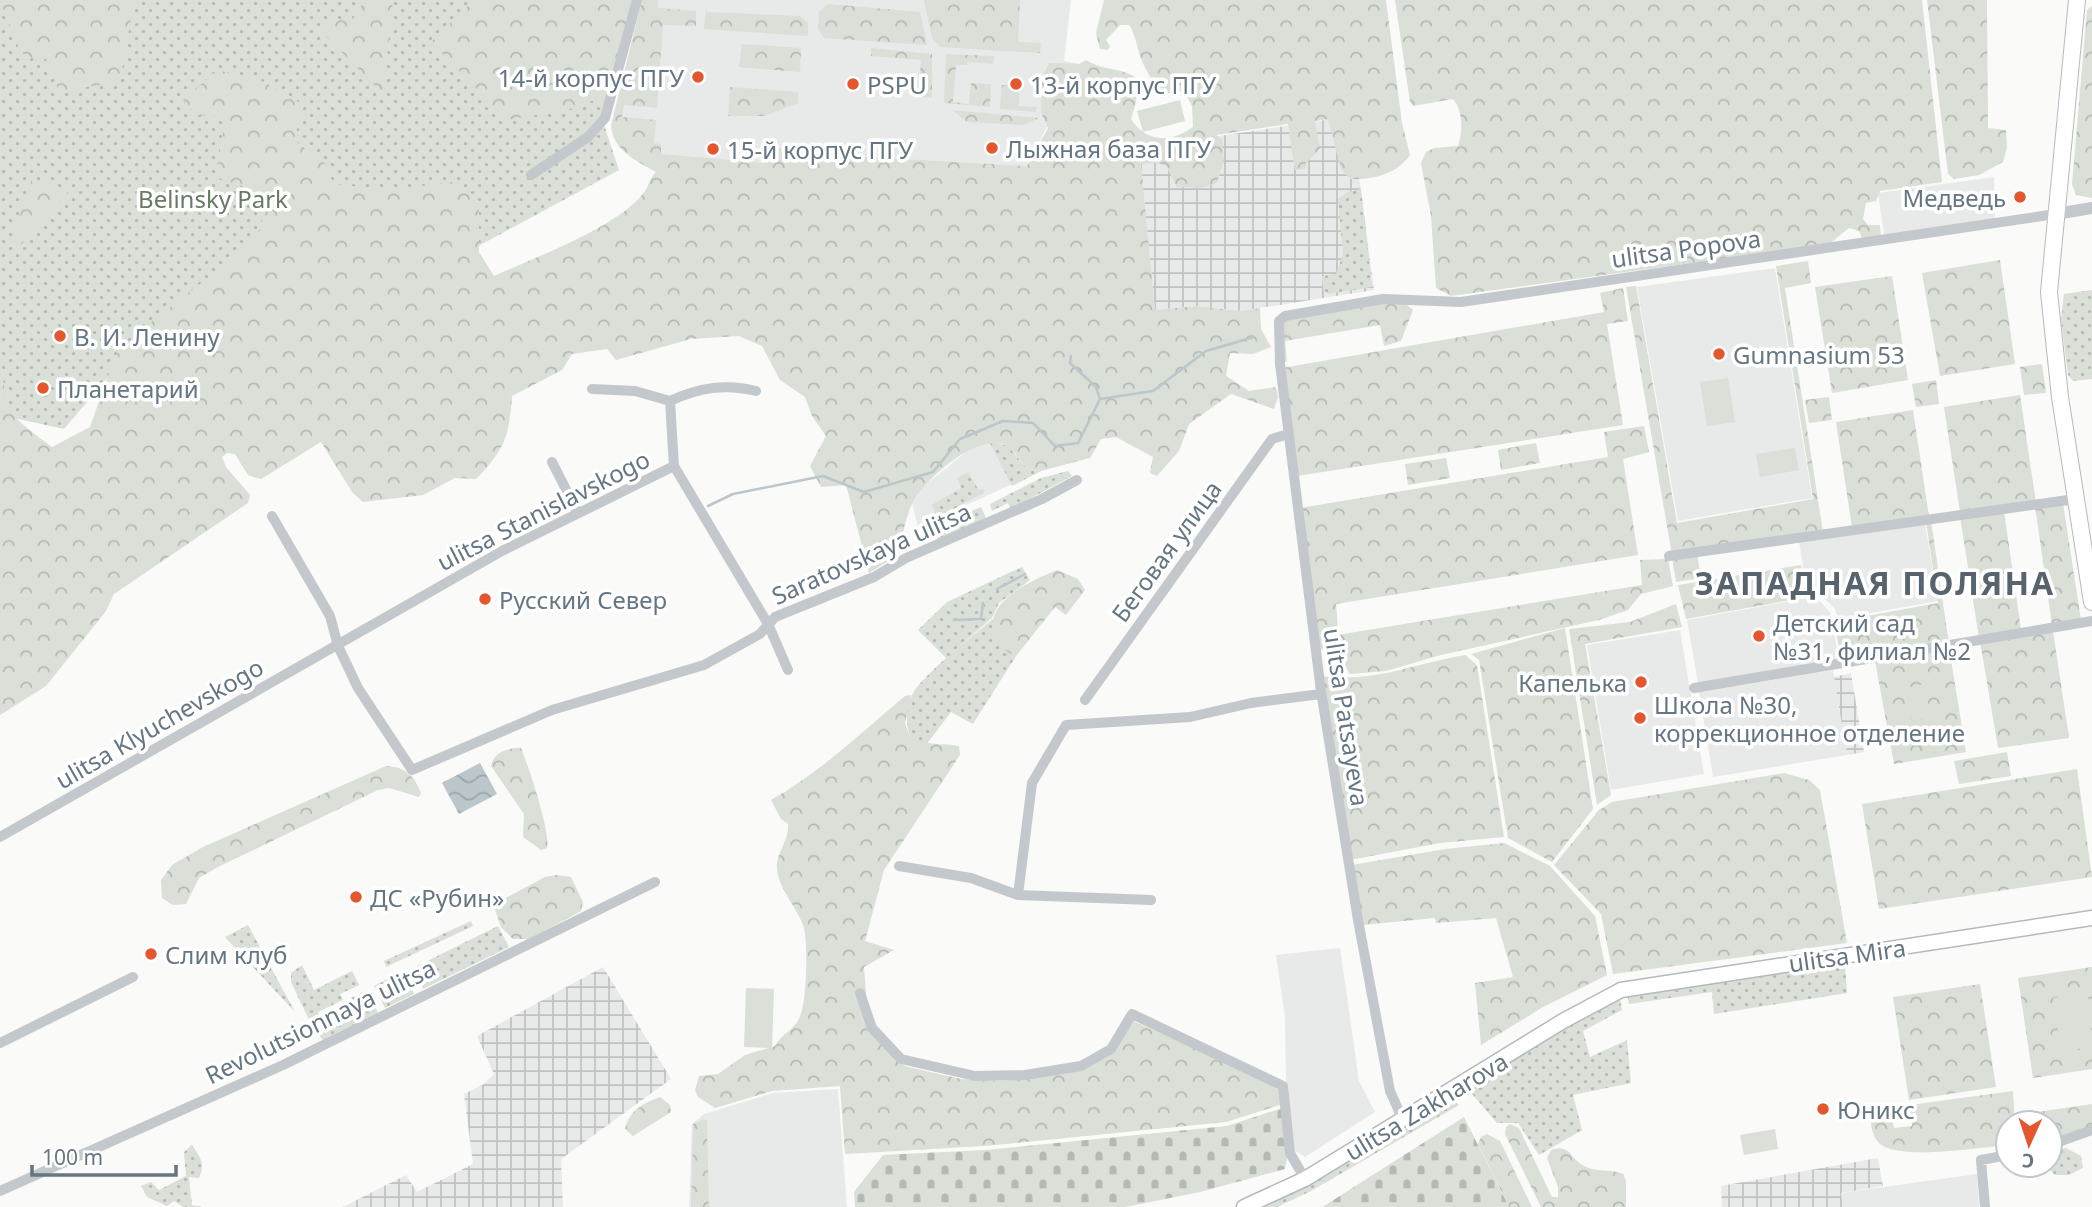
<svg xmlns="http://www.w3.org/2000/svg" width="2092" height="1207" font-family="'Noto Sans',sans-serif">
<defs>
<pattern id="industrial-grid" width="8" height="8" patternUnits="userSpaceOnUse" patternTransform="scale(1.75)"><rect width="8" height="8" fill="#e8e9e9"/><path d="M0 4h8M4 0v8" fill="none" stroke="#c0c1c2"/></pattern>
<pattern id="green-dots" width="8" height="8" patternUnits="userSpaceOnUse" patternTransform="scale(1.75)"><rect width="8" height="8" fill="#dadfd7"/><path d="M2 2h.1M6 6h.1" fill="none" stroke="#b4b9b4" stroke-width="1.8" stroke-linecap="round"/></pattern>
<pattern id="forest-crowns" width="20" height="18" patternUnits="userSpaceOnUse" patternTransform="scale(1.75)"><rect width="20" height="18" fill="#dadfd7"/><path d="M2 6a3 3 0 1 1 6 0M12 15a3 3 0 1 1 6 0" fill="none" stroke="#b4b9b4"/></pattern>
<pattern id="cemetery-stones" width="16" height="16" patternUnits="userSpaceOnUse" patternTransform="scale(1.75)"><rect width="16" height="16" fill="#dadfd7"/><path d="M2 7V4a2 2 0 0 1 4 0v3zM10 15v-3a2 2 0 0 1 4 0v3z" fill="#b4b9b4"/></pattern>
<pattern id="water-waves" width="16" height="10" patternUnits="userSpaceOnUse" patternTransform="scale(1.75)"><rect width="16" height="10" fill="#bbc7cb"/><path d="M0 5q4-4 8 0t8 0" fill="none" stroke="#9ca6aa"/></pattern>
</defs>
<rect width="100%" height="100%" fill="#fafaf8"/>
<path fill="#e8e9e9" d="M647,0H1071L1064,61L1079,64L1027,166L804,153L763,172L660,169L619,129Z
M1994,177L1995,219L1884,235L1878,193Z
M1775,268L1812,498L1678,521L1637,287Z
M989,441L1027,469L1041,471L918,527L912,503L924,486L971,448Z
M1925,524L1938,601L1838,619L1835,609L1823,597L1808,593L1799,542Z
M1807,598L1820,601L1830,612L1839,659L1698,683L1687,620Z
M1680,630L1704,774L1611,790L1587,645Z
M1833,670L1847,755L1713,777L1699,692Z
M1340,948L1359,1081L1375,1112L1305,1157L1293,1150L1286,1086L1285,1017L1276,955Z
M838,1089L847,1207H689L692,1124L704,1114L773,1093Z
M1977,1174L1979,1207H1843L1841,1193Z"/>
<path fill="url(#industrial-grid)" d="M1351,116L1374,290L1241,311L1197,306L1155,310L1139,148Z
M1851,673L1864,752L1847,755L1834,677Z
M603,967L671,1079L561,1159L563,1207H343L406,1175L417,1192L473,1164L464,1094L484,1084L494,1074L477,1036Z
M1878,1158L1883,1186L1841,1193L1843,1207H1722L1721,1186Z"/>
<path fill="url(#green-dots)" d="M0,0H634L602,119L619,170L445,264L115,369L64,429L0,415Z
M1361,189L1372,287L1328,294L1323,290L1322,276L1336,274L1343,255L1338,199L1348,192Z
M2092,290V379L2073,381L2068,375L2061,319L2064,294Z
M989,441L1008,446L1027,469L1041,471L1012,486Z
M1068,471L1072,476L1011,509L1008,503L992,511L990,504L1041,478Z
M968,472L978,489L985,490L982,494C967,501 951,511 937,517L932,505L961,488L957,478Z
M981,507L987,520L938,541L934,527Z
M1022,567L1030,580L999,603L992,618L946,658L918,630L947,602Z
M993,619C994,634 1001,650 1016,656L973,724L951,712L926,745L910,737C906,725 905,707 912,695C921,676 975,634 993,619Z
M471,921L473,926L386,967L384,961Z
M248,925L295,1012L225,937Z
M498,926L509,947L423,989L413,968Z
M302,965L314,990L352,971L359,985L340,994L343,1000L318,1012L321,1019L311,1024L291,982V973Z
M1845,965L1847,993L1714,1014L1712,992L1629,1004L1627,994Z
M403,971L414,994L385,1008L374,986Z
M368,990L378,1013L322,1040L318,1032L334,1024L330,1015L354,1004L351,998Z
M1619,994L1622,1010L1583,1031L1590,1057L1627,1040L1631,1083L1573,1095L1582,1130L1539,1155L1518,1123H1497L1467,1088Z
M1451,1097L1459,1105L1311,1191L1277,1207H1258Z
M192,1145C200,1157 206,1164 199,1178L189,1177L192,1205L203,1207H183L174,1201L167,1206L147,1197L141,1186L151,1182L159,1190L186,1176L184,1152Z
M2066,1148L2081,1156L2083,1168L2069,1175H2055L2046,1165H2050V1152Z"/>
<path fill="url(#forest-crowns)" d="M0,0H134L120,82L59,91L46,59L32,58L20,51Z
M365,0H393L383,94L320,30L332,19L352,20Z
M470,0H634L609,94L575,108L507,120L431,42L469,5Z
M642,0H658V8L696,11V26L663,25L657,108L624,105L622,117L656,120L654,143L661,144V154L764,163L765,157L780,148L788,151L791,158L804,153L1027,166L1048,128L1041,112L1042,77L1049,63L1079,64L1086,60C1105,72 1120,66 1138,79L1136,102L1131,119C1146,143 1171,143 1193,127L1192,106L1184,91L1163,94C1155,84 1145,71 1141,58C1136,46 1137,37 1129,25H1120L1106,40L1110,46L1108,50L1100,49L1096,33L1104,0H1386L1402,123L1410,155C1397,174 1373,180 1350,179L1341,169L1328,119L1315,121L1320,149L1306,163L1305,169L1295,170L1288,124L1216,135L1222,139L1224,160L1217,183L1202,188L1177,187L1166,166L1158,163L1141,164L1155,310L1197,306L1241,311L1260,308L1261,329L1271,347L1253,354L1230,353L1226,376L1249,391L1276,387L1278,397L1274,409L1231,394L1189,424L1179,451L1157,476L1150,473L1153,457L1116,437L1101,439L1090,458L1041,471L1027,469C1021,462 1013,449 1005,445C977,433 926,478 913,502C905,518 902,538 898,555L869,573L846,485L821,487L810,466L826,436L812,416L805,397L780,380L762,346L739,336L691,339L616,360L607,349L572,354L562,370L512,396C509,437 505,449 476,479L455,478L423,495L363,502L352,492L321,442L261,479L248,475L235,454L227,453L222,457L226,467L250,495L248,503L114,594L106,611L46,686L0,715V357C4,372 3,383 5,397C7,417 37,435 52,447L90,427L115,356L141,330L228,262L263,226L254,190L215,177L226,118L197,115L183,100L217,70L262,81L304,105L294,140L327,165L333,184L391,190L458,181L479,207V252L494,276C534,258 615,228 642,195C649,188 648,180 656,172C637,161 612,150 611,125Z
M924,0H1020L1018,42L1041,43L1040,53L940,47L932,38Z
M1395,0H1922L1942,182L1880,191L1876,201L1866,203L1863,219L1868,225H1880L1881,238H1862L1859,231L1849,228L1829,244L1451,296L1436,288L1431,216L1421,163L1426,152L1434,148L1458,146C1463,132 1463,109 1453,99L1413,106L1410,102Z
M1927,0H1987L1988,128L2006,130L2007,147L2003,162L1979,175L1954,179L1948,174Z
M828,4L920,12L927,45L824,38L818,29L819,12Z
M2092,6V198L2076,195L2072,184L2087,10Z
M706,9L708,12L800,16L808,23V36L704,29Z
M742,44L801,48L800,72L739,67Z
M871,48L932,54V98L918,97L921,60L871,56Z
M946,54L994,56L993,64L967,62V65H956L953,102L969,104L971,83L991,84L990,107L944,103Z
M1002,85L1020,86L1018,106L1037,107L1036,112L1000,109Z
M730,87L798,92V103L764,116H728Z
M952,110L1039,118L1024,125L967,122Z
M32,179L69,191L18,248L10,245Z
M2000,260L2015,364L1940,376L1922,273Z
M1808,261L1811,283L1785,288L1823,532L1672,555L1626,287L1636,286L1677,523L1813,499L1776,266Z
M1892,276L1908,380L1832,393L1815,287Z
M1623,288L1628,321L1607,324L1623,425L1297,476L1282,368L1604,312L1600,293Z
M1381,301H1402L1413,310L1401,341L1384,346L1380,325L1285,341L1287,361L1282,362L1281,323L1286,319Z
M2042,364L2046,393L2024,395L2020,367Z
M1936,380L1939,404L1916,407L1912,384Z
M2020,395L2036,503L1960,512L1944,407Z
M1829,397L1832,420L1809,423L1805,400Z
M1913,410L1929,517L1852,527L1836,422Z
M1644,426L1649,452L1623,459L1638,555L1336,604L1338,629L1330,635L1331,646L1325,651L1316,646L1300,508L1608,457L1604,432Z
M1536,443L1540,463L1501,470L1498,450Z
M1446,458L1450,478L1408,485L1405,464Z
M2063,503L2081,620L2052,625L2035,506Z
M2004,511L2021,630L1979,638L1960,516Z
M1926,521H1931L1949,644L1842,662L1834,622L1938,603Z
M1697,554L1701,578L1676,582L1672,558Z
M1668,559L1673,586L1641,594L1628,610L1599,620L1441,655L1386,671L1350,674L1337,654V635L1642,585L1640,560Z
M1801,565L1807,597L1686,619L1678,585Z
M1057,570L1078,579L1085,590L1066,615L1055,607L1016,656C1005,652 998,645 994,633C984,601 1033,580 1057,570Z
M1676,604L1682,627L1585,644L1611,795L1597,805L1569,629L1630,622Z
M1565,628L1593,809L1552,862L1508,838L1479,660L1471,654Z
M2053,631L2069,738L1998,748L1980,641Z
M1949,648L1966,752L1894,764L1875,661Z
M1465,655L1477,665L1504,837L1440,843L1350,860L1320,676C1376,683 1412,664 1465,655Z
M911,695L905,723L910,737C927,746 941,743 959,746L960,755L884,870L865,941L894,950L864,967L869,1031L904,1066L961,1079L999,1081L1025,1079L1113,1052L1133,1021L1253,1074L1280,1091V1105L1226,1122L985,1146L845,1154L840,1086L772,1091L715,1108L698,1097L695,1090L699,1076L718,1074L745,1055L775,1046C781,1034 793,1031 799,1019C807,1005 808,944 804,928C798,908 779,890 777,869C775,853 789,843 788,824L781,819L771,800C822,771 861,733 905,696Z
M521,748C528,765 551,833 547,848L541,850L523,837L524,814L491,766C494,751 508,748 521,748Z
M2007,752L2011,776L1959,784L1954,761Z
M386,766C405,767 414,775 421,793L419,797L389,788L378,790L218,867L199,878L186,904L173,905L162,898L161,880L172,865L203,847Z
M2077,769L2092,877L1879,909L1862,804Z
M1784,773L1809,780L1820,790L1847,943L1613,974L1601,914L1554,865L1599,810L1612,802Z
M1504,843L1550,866L1595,916L1607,975L1543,1007L1481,1045L1475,983L1513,977L1496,918L1436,923L1435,918L1362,925L1352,865L1445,849Z
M556,875L571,877L583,902L581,911L529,939H513L501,927L494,907L496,903L545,877Z
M2092,967V1069L2033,1078L2018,978Z
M1980,984L1996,1087L1909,1100L1893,997Z
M2013,1091L2015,1123H2008V1145C1982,1147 1895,1162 1878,1142C1871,1134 1871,1121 1869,1111L1889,1107L1894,1128L1912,1126L1910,1105Z
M660,1097L670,1105L671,1112L633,1136L625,1129C629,1111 643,1103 660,1097Z
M2092,1104V1126L2050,1141V1123H2032L2031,1113Z
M704,1119L707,1121L709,1207H691L693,1124Z
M1510,1124L1519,1128L1552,1197H1558V1187L1547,1158L1551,1150C1570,1143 1570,1159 1584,1166C1596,1173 1610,1168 1623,1174L1626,1181V1207H1541L1505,1134L1506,1127Z
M1487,1134L1500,1141L1532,1207H1509L1478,1144L1481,1137Z"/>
<path fill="url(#cemetery-stones)" d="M1282,1108L1288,1155L1285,1169L1200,1192L1125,1207H855L854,1192L883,1155L985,1150L1227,1126Z
M1464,1117L1509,1207H1323L1324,1206Z"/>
<path fill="#dadfd7" d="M1180,100L1185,121L1143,132L1137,111Z
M1728,378L1735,422L1707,426L1700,382Z
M1795,448L1799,470L1760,477L1756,454Z
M1924,684L1930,718L1911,721L1906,688Z
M746,988L774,989L772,1048L744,1047Z
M2088,993L2092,1047L2061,1051L2053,998Z
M1775,1129L1778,1149L1744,1155L1740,1135Z"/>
<path fill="url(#water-waves)" d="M480,763L497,794L459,814L442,783Z"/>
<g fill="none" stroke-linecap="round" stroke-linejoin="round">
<path stroke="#bbc7cb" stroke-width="2.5" d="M1100,399L1153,391L1206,351L1254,337
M708,506L733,494L823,476L864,492L933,472L960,439L1003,421L1033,423L1055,446L1078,443L1100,399L1096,387L1070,363L1071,356
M997,589L1025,574
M954,620L981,619L983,603"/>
<g stroke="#b3babf" stroke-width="17">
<path id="secondary" d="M1244,1207L1305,1179L1563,1021L1621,990L2092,918"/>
</g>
<g stroke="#b5babe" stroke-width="18">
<path id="primary" d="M2077,0L2049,292L2060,397L2092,602"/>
</g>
<path stroke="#c3c8cc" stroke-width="10" d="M531,175L588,137L605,118L637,0
M592,389L635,391L670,401C698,388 725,383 756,391
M670,401L674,466L768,624L788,670
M552,462L578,513
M272,516L330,616L338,646L358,688L412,770L552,710L704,665L760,634L775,617L874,577L906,558L1042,499L1077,480
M1669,556L2075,499
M1694,688L2092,621
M1085,700L1272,439L1288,434
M0,837L502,551L674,466
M899,866L971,878L1018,895L1151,900
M1018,895L1032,783L1066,725L1190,717L1251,703L1321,694
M860,993L872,1028L901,1059L975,1076L1025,1075L1081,1066L1111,1049L1132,1014L1283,1086L1290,1153L1305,1179
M0,1043L133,977
M1403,1120L1390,1091L1358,920L1321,691L1280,364L1279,321L1285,316L1383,299L1461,302L2056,214
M2050,1145L2092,1130
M0,1191L283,1065L655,882
M1985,1207L1981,1160L2008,1155"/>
<path stroke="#c3c8cc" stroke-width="12" d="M2056,214L2092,208"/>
<use href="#secondary" stroke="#fff" stroke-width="14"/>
<use href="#primary" stroke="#fff" stroke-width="16"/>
</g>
<g fill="#e4572e" stroke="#fff" stroke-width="2.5">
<circle cx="698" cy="77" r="7"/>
<circle cx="853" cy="84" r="7"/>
<circle cx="1016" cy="84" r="7"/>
<circle cx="992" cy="148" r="7"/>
<circle cx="713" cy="149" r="7"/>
<circle cx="2020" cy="197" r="7"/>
<circle cx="60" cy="336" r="7"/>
<circle cx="1719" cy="354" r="7"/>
<circle cx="43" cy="388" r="7"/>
<circle cx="485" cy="599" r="7"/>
<circle cx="1759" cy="636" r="7"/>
<circle cx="1641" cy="682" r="7"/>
<circle cx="1640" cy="718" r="7"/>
<circle cx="356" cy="897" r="7"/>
<circle cx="151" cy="954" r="7"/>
<circle cx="1823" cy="1109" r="7"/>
</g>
<g text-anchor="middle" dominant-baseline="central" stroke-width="7" stroke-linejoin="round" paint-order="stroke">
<g font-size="24" fill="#657683" stroke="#fff" text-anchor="start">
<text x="684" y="77" text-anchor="end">14-й корпус ПГУ</text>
<text x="867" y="84">PSPU</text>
<text x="1030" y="84">13-й корпус ПГУ</text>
<text x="1006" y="148">Лыжная база ПГУ</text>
<text x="727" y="149">15-й корпус ПГУ</text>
<text x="2006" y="197" text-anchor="end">Медведь</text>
<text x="74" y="336">В. И. Ленину</text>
<text x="1733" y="354">Gumnasium 53</text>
<text x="57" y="388">Планетарий</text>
<text x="499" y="599">Русский Север</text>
<text x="1773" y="622">Детский сад<tspan x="1773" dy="28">№31, филиал №2</tspan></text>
<text x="1627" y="682" text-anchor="end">Капелька</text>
<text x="1654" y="704">Школа №30,<tspan x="1654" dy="28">коррекционное отделение</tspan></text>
<text x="370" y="897">ДС «Рубин»</text>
<text x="165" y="954">Слим клуб</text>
<text x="1837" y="1109">Юникс</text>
</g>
<g font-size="24" fill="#687a64" stroke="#fff">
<text x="213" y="198">Belinsky Park</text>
</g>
<g font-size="24" fill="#657683" stroke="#fff">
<text transform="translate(1686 248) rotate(-8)">ulitsa Popova</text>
<text transform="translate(543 510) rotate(-27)">ulitsa Stanislavskogo</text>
<text transform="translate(1166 551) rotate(-54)">Беговая улица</text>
<text transform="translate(871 553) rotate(-24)">Saratovskaya ulitsa</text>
<text transform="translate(1347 717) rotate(81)">ulitsa Patsayeva</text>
<text transform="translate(159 723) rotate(-30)">ulitsa Klyuchevskogo</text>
<text transform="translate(1847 955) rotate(-8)">ulitsa Mira</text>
<text transform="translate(320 1021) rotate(-26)">Revolutsionnaya ulitsa</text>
<text transform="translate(1426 1106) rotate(-31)">ulitsa Zakharova</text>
</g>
<g font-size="32" font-weight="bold" letter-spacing="2" fill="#57646e" stroke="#fff">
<text x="1875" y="582">ЗАПАДНАЯ ПОЛЯНА</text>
</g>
</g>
<g transform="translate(2029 1144) rotate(183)"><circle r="33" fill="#ffffff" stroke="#c1c8cd" stroke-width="2"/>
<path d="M0-5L12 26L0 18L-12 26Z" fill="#e4572e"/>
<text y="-10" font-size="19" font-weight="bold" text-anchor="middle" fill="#657683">С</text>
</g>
<path d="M32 1165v10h144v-10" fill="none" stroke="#657683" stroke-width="3.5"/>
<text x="42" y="1165" font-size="21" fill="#657683" stroke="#ffffff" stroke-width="5" paint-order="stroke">100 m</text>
</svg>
